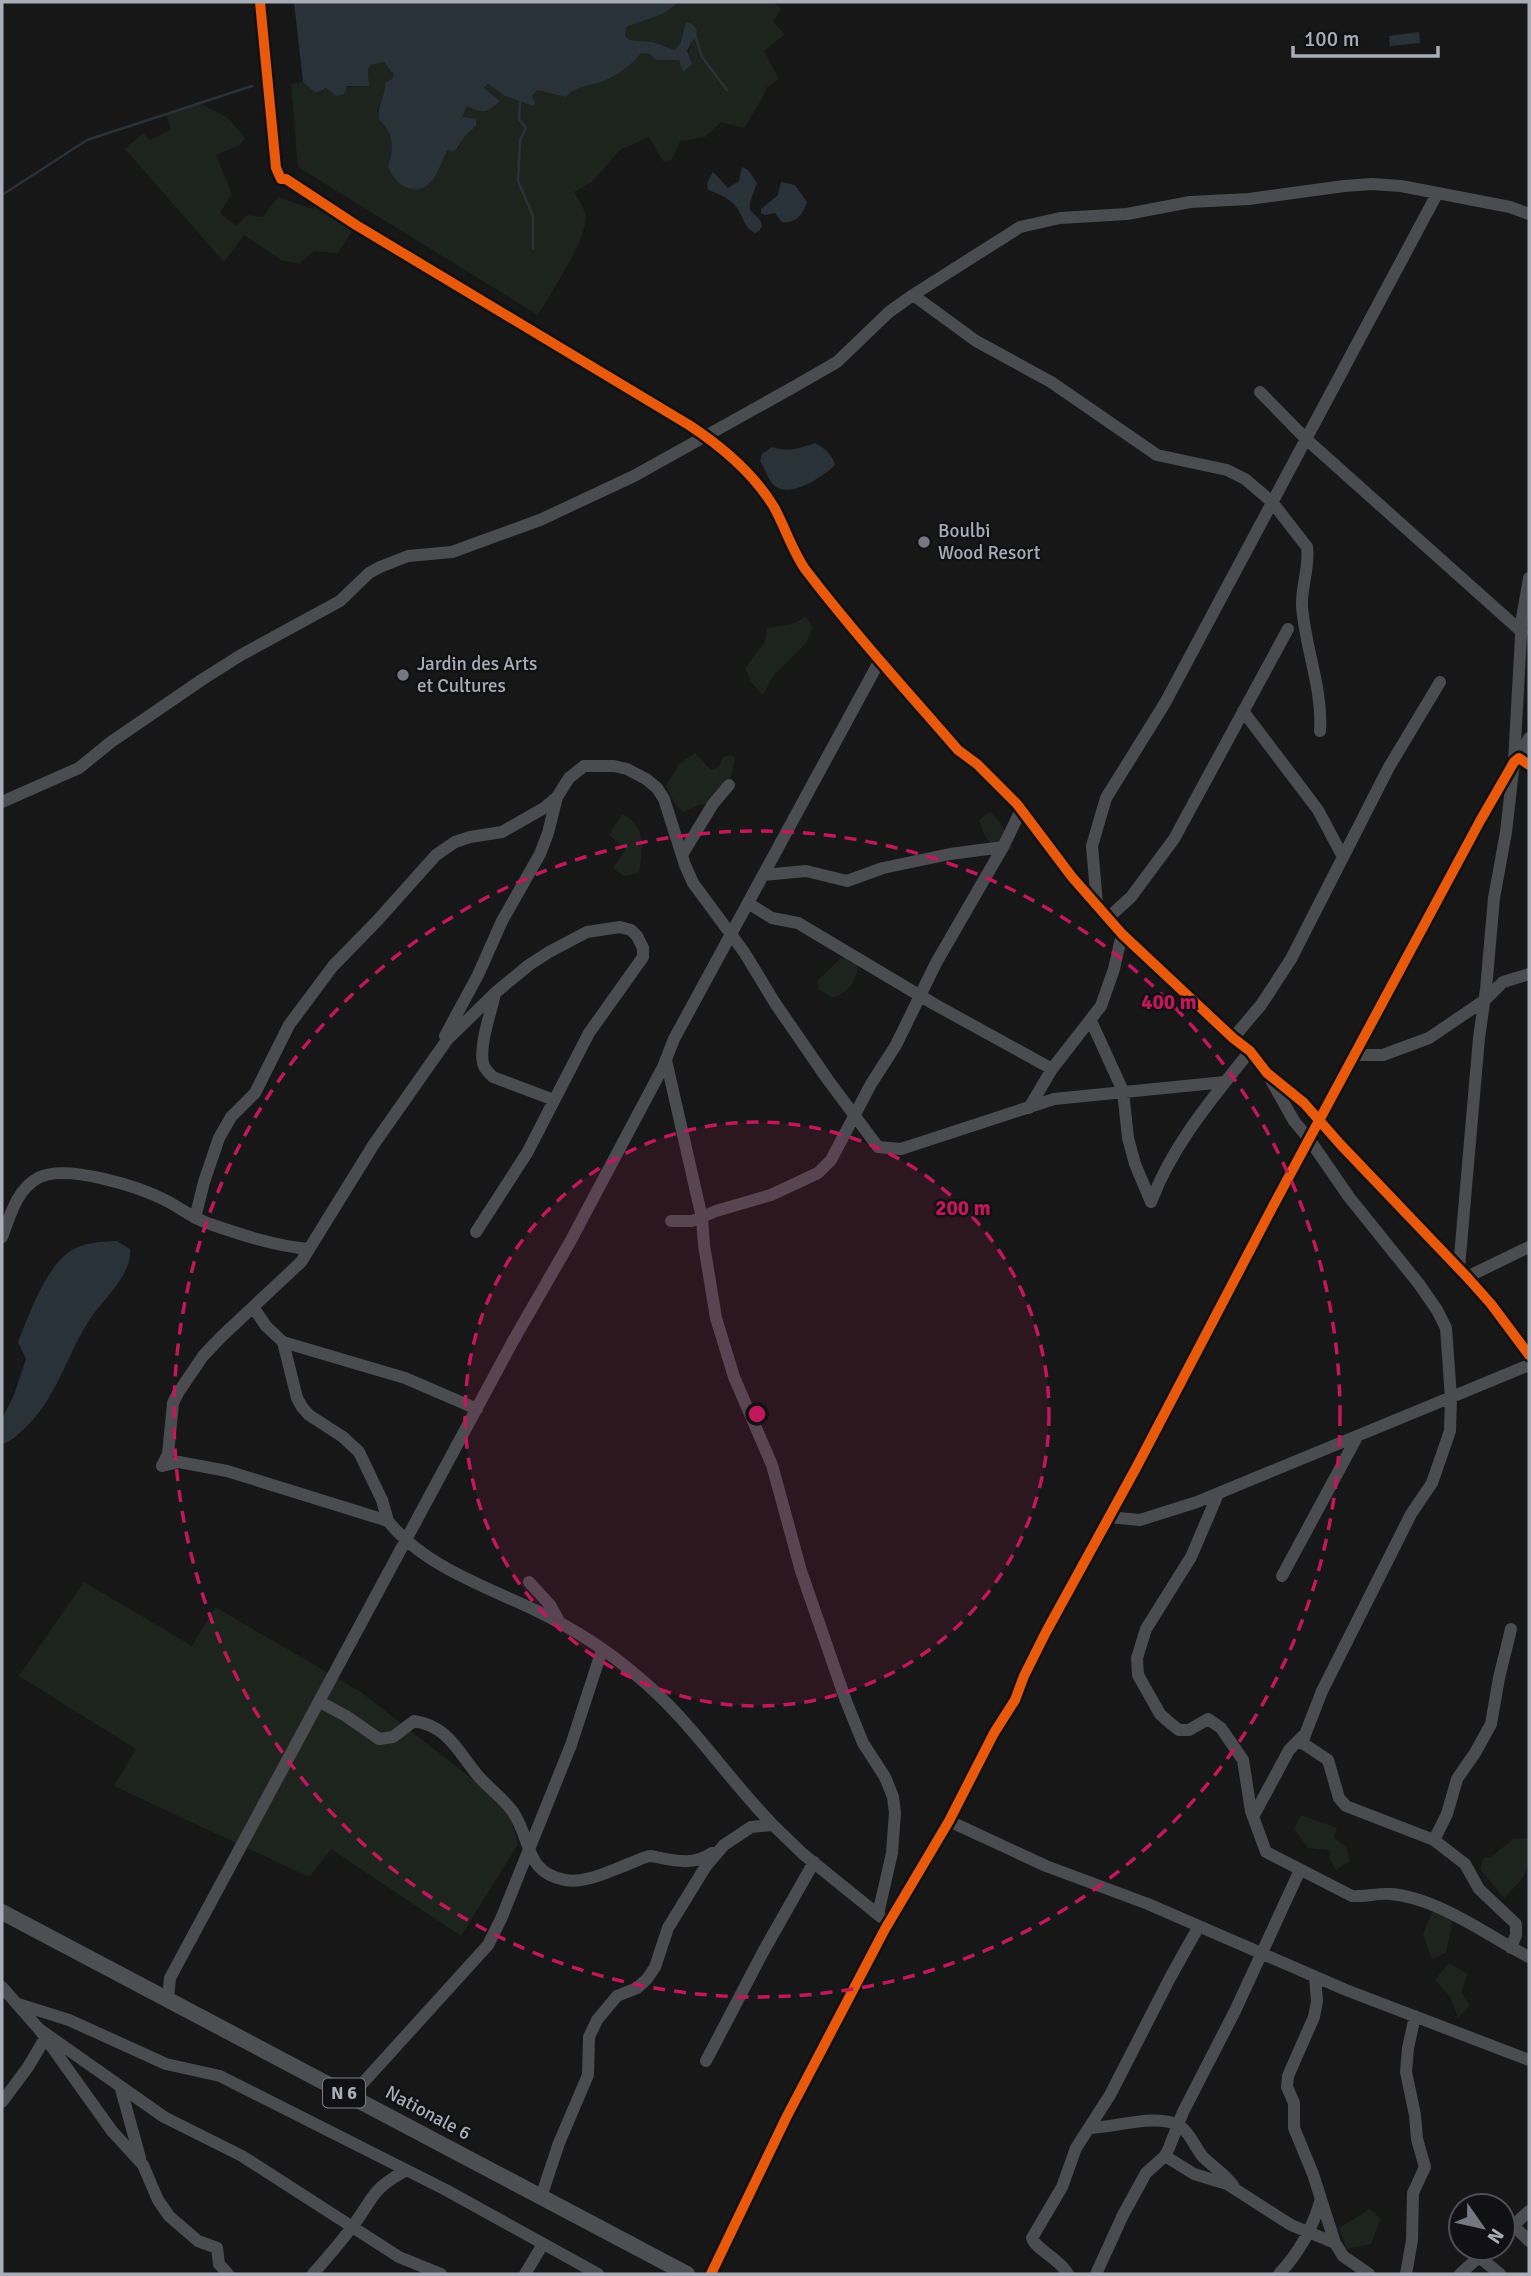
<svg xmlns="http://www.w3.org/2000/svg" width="1531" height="2276" font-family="Signika,sans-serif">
<rect width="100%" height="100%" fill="#171717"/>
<path fill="#1d241e" d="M679,2H773L781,8L773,22L785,34L764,51L779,79L766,88L764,95L744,128L721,122L705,137L680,141L672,160L663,161L649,137L620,150L592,182L574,192C578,199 585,209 586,217C587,238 550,295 538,315L298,167L291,84L303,82C321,94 348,86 369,86L368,69L370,65L384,62L394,75L377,110L379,120C395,133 392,149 388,167L430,184L447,149L456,151L465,136L476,126L462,117L467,106L500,101L484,88L488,84L505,96L533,106L532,96L537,90L566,97L582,85L603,81L641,53L650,54L656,60H680L683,72L692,41L683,30L680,44L676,50L653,42L629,40L625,36L626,27L663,14Z
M199,103L228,118L245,138L240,145L216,155L232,194L220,213L236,226L247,215L263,217L278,197L313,209L318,201L355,226L338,253L314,251L299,264L281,260L244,235L224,262L125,149L143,133L150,140L171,129L166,114Z
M806,617L813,627L806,643L773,676L763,695L751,682L745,668L765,642L767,628L792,624Z
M695,753L711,770L719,767L723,757L732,755L735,758L731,777L716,792L709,804L699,805L683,812L675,804L666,786L679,764Z
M990,812L1000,822L1013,849L998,854L985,836L979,820Z
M622,814C648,828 642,848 639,873L624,876L613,868L626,849L609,835Z
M847,956L858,965C857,982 848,992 833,998L818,989V980L840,959Z
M84,1582L192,1646L215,1607L361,1692L508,1807L518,1844L461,1936L331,1849L309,1877L114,1786L136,1749L19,1676Z
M1301,1815L1337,1828L1334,1837L1347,1848L1350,1861L1336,1870L1329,1858L1330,1850L1308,1848L1294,1829Z
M1529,1838C1529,1874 1529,1873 1504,1898L1480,1869L1484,1857L1490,1858L1513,1839Z
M1443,1909L1453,1919L1446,1953L1432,1959L1423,1934L1432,1912Z
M1449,1963L1468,1974L1461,1992L1470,2006L1458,2018L1451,1998L1435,1980Z
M1370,2209L1381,2219L1371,2244L1347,2249L1339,2228Z"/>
<path fill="#2a3239" d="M294,2H679L663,14L626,27L625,36L629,40L653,42L675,50L680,44L686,22L692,24L697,30L696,38L692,41L687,51L692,64L683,72L679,60H656L650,54L641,53C632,65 615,77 601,82C586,86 578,86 566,97L537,90L532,96L535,103L533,106L505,96L488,84L484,88L500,101C485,113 485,114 467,106L462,117L476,119V126L465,136L455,151L447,150C440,165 433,193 412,189C399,186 394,179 388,167C393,150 395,133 379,120C376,106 386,98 385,83L392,79L394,75L384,62L371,65L368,69L369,86H347L344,94L337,96L326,88L316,93L303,82Z
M1419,32L1420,43L1390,46L1389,36Z
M742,167L748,170L757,183L750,202V210L760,220L762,226L759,231L755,233C744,227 744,219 738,209C731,199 720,194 708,190L707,183L713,172L728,188L739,181Z
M781,182L795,185L807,202C803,214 796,224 782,222L775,213L765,215L761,213V209L778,195Z
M815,443C824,448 832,454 835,465C824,476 789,500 774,485C768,480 765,468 760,461L762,454L772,447C788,452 798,449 815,443Z
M117,1241L130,1249C132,1277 102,1299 88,1322C65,1359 57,1398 24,1429C17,1435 11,1442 2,1444V1419L14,1395L26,1359L18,1342C29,1315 45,1269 69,1252C83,1242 101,1242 117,1241Z"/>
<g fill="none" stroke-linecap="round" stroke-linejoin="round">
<path stroke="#2a3239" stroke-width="2.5" d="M696,38L702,57L727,90
M520,102L519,119L526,128L520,140L518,181L533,216V248
M2,195L87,140L252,86"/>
<path stroke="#4b4c50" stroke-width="12" d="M260,2L276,168L281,179H286L356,225L689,425C721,446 754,474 774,507C785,527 792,550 805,569C853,632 906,690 958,750L977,764L1017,804L1072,877L1122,934L1233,1038L1250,1051L1267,1073L1304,1103L1340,1144L1467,1277L1491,1304L1529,1355
M913,295L976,341L1051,382L1157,455L1227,470L1245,479L1272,502L1307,547C1310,566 1301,587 1302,606C1305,648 1323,689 1320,731
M1260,392L1306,439L1522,632
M1243,711L1318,810L1343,857
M1519,758L1529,738
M2,802L79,768L111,742L203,679L241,655L340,601L369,573L380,567L408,556L452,552L540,520L634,476L790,389L837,362L889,312L913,295L1020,227L1060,218L1127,214L1190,202L1249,199L1344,186L1372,184L1401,186L1510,207L1529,214
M682,855L713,804L729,785
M763,875L806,871L847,881L883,868L950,854L1003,847
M748,903L772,918L798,923L934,1004L1052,1069
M1097,904L1092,846L1106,798L1165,703L1437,194
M1109,917L1131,897L1174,839L1288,629
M495,994C491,1012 479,1045 483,1063C484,1069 489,1073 493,1077L554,1100
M1091,1021L1123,1091L1128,1138L1135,1164L1151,1202
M445,1036L478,975L502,921L540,854L548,833L557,797
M1233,1038L1261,1005L1291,959L1389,767L1440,682
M1355,1055H1383L1429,1038L1485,1000L1503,982L1529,974
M666,1060L702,1218L704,1245L716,1318L734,1377L772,1465L801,1571L846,1701L863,1743L885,1777L893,1797L895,1813L892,1853L878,1914
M1271,1080L1294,1121L1309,1139L1349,1197L1419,1284L1437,1310L1446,1328L1451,1398L1450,1431L1432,1483L1411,1514L1322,1691L1303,1740L1304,1744L1328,1760L1339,1798L1346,1806L1434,1840L1465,1864L1479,1889L1516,1924V1935L1511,1948
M1029,1108L1052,1069L1101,1006L1114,969L1122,934
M1151,1202C1173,1144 1212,1099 1250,1051
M195,1218L204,1182L219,1138L231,1117L255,1093L289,1025L333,966L377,921L436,855L455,842L470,837L502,832L544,808L557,797L569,778L584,766H614L627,769L646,779L657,788L664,799L685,865L693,883L744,952L775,1003L828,1080L878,1147L901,1149L1054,1099L1225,1082
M671,1221H692L716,1211L771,1195L818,1173L831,1160L871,1084L896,1045L936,963L1003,847L1021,810
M2,1237C10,1216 17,1189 38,1178C66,1163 140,1187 167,1201C182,1209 194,1219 210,1224C242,1235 275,1246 309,1249
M1459,1268L1479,1038L1486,989L1494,898L1506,832L1514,762L1522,618L1529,578
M1467,1277L1529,1247
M253,1307L266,1326L283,1342L297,1398L302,1407L309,1415L343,1437L359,1452L382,1500L388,1521
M283,1342L405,1378L477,1409
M162,1466L168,1454L173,1403L178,1393L203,1356L221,1337L301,1262L374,1144L447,1040L495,993L529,965L549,952L587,932L620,927L631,930L637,936L643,948V957L589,1033L527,1153L476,1232
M162,1466L179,1462L227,1471L388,1521C425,1567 485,1586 537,1611C572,1628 607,1650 636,1675C689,1718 726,1777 773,1825
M1218,1494L1191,1557L1146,1629L1137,1658L1138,1675L1160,1714L1170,1723L1179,1730H1189L1208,1719L1221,1728L1243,1760L1251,1811L1266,1852L1352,1896C1365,1897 1378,1893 1390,1894C1437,1897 1488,1936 1529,1957
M1108,1517L1140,1520L1197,1502L1529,1365
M1282,1576L1357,1437
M529,1582L550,1605L560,1623
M320,1702L346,1716L379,1739L393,1737L414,1721C449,1726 459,1754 480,1778C490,1789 504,1799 513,1812C532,1840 524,1872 565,1880C586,1884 612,1870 631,1863C637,1861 645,1856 651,1856C652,1856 660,1858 661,1858C680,1862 696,1864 712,1853
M1253,1817L1289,1750L1305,1734
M949,1821L1046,1866L1148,1904L1346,1990L1529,2060
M1434,1840L1447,1814L1457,1779L1475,1753L1491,1724L1499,1678L1511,1629
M1315,1977L1317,2001L1314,2017L1288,2076L1287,2087L1294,2103V2128L1313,2174L1335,2243
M2,1987L39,2029L112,2131L143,2165L158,2200L169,2216L198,2241L217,2248L219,2264L228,2274
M168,1999L170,1978L513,1341L570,1242L663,1067L674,1039L880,660
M18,2004L69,2020L166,2064L220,2076L446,2190L598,2274
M39,2029L164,2117L242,2156L399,2257L441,2274
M706,2061L763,1952L814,1862
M121,2089L140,2158
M351,2096L488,1945L501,1919L571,1745L602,1650
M2,2102L28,2067L47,2035
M1089,2128C1114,2128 1159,2112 1181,2127C1191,2134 1195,2148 1203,2157C1214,2168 1226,2174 1234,2187
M1165,2156L1194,2174L1227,2184L1291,2225L1335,2243L1343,2256L1369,2274
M541,2197L559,2143L588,2075L589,2037L597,2020L617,1996L637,1988L647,1979L655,1967L668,1928L706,1866L724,1845L751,1827L773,1825L803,1854L881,1917
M1514,2226L1529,2241
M1503,2235L1529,2211
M1479,2257L1500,2274
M313,2274C326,2259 340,2243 352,2227C374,2198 370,2190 405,2171
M525,2274L543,2244
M711,2274L786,2118L885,1929L949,1821L994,1733L1015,1700L1024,1676L1046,1632L1136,1468L1271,1210L1480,821L1514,762L1519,758L1529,765
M1068,2274C1059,2258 1036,2250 1032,2238L1062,2187L1076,2148L1110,2095L1171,1976L1199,1926
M1096,2274L1123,2215L1146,2173L1165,2156L1169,2148L1183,2112L1235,2011L1300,1870
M1279,2274C1299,2253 1313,2227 1321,2199
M1406,2274L1412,2240L1413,2193L1425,2167L1417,2139L1415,2115L1406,2072L1408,2048L1415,2016
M1460,2274L1489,2248"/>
<path stroke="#4d4f52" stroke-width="16" d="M2,1912L687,2274"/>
<g stroke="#111113" stroke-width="15">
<path id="cycleway" d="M260,2L276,168L281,179H286L356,225L689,425C721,446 754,474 774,507C785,527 792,550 805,569C853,632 906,690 958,750L977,764L1017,804L1072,877L1122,934L1233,1038L1250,1051L1267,1073L1304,1103L1340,1144L1467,1277L1491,1304L1529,1355
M711,2274L786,2118L885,1929L949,1821L994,1733L1015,1700L1024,1676L1046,1632L1136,1468L1271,1210L1480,821L1514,762L1519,758L1529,765"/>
</g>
<use href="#cycleway" stroke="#e8590c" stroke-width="10"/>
</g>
<circle cx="757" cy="1414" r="292" fill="#c2185b" fill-opacity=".12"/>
<g fill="none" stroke="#c2185b" stroke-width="3.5" stroke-dasharray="12 9">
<circle cx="757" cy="1414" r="292"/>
<circle cx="757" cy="1414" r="583"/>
</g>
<g fill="#757880" stroke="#111113" stroke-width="2.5">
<circle cx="924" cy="542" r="7"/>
<circle cx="403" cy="675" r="7"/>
</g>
<g text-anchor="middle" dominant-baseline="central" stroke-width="5" stroke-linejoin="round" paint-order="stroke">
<rect fill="#111113" stroke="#7b7e86" stroke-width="2" x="323" y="2078.5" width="42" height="29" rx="5"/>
<g font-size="18" font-weight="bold" fill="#a8adb8">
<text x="344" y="2093">N 6</text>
</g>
<g font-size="19" fill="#a8adb8" stroke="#111113" text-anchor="start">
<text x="938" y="531">Boulbi<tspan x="938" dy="22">Wood Resort</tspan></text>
<text x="417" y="664">Jardin des Arts<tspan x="417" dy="22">et Cultures</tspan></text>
</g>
<g font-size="19" fill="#a8adb8" stroke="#111113">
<text transform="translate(428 2113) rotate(28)">Nationale 6</text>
</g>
</g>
<circle cx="757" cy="1414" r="10" fill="#c2185b" stroke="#111113" stroke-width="3.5"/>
<g font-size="21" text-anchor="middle" font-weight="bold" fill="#c2185b" stroke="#111113" stroke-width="5" stroke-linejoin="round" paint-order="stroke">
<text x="1169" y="1009">400 m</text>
<text x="963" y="1215">200 m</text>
</g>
<rect width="1531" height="2276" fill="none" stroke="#a8adb8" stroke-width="7"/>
<g transform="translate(1482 2227) rotate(124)"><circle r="33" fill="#111113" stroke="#4d4f55" stroke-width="2"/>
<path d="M0-5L12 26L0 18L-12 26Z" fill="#757880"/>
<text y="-10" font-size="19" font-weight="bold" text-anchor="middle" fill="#a8adb8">N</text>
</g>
<path d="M1293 46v10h145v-10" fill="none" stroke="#a8adb8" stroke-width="3.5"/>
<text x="1304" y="46" font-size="21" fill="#a8adb8" stroke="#111113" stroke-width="5" paint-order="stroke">100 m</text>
</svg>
